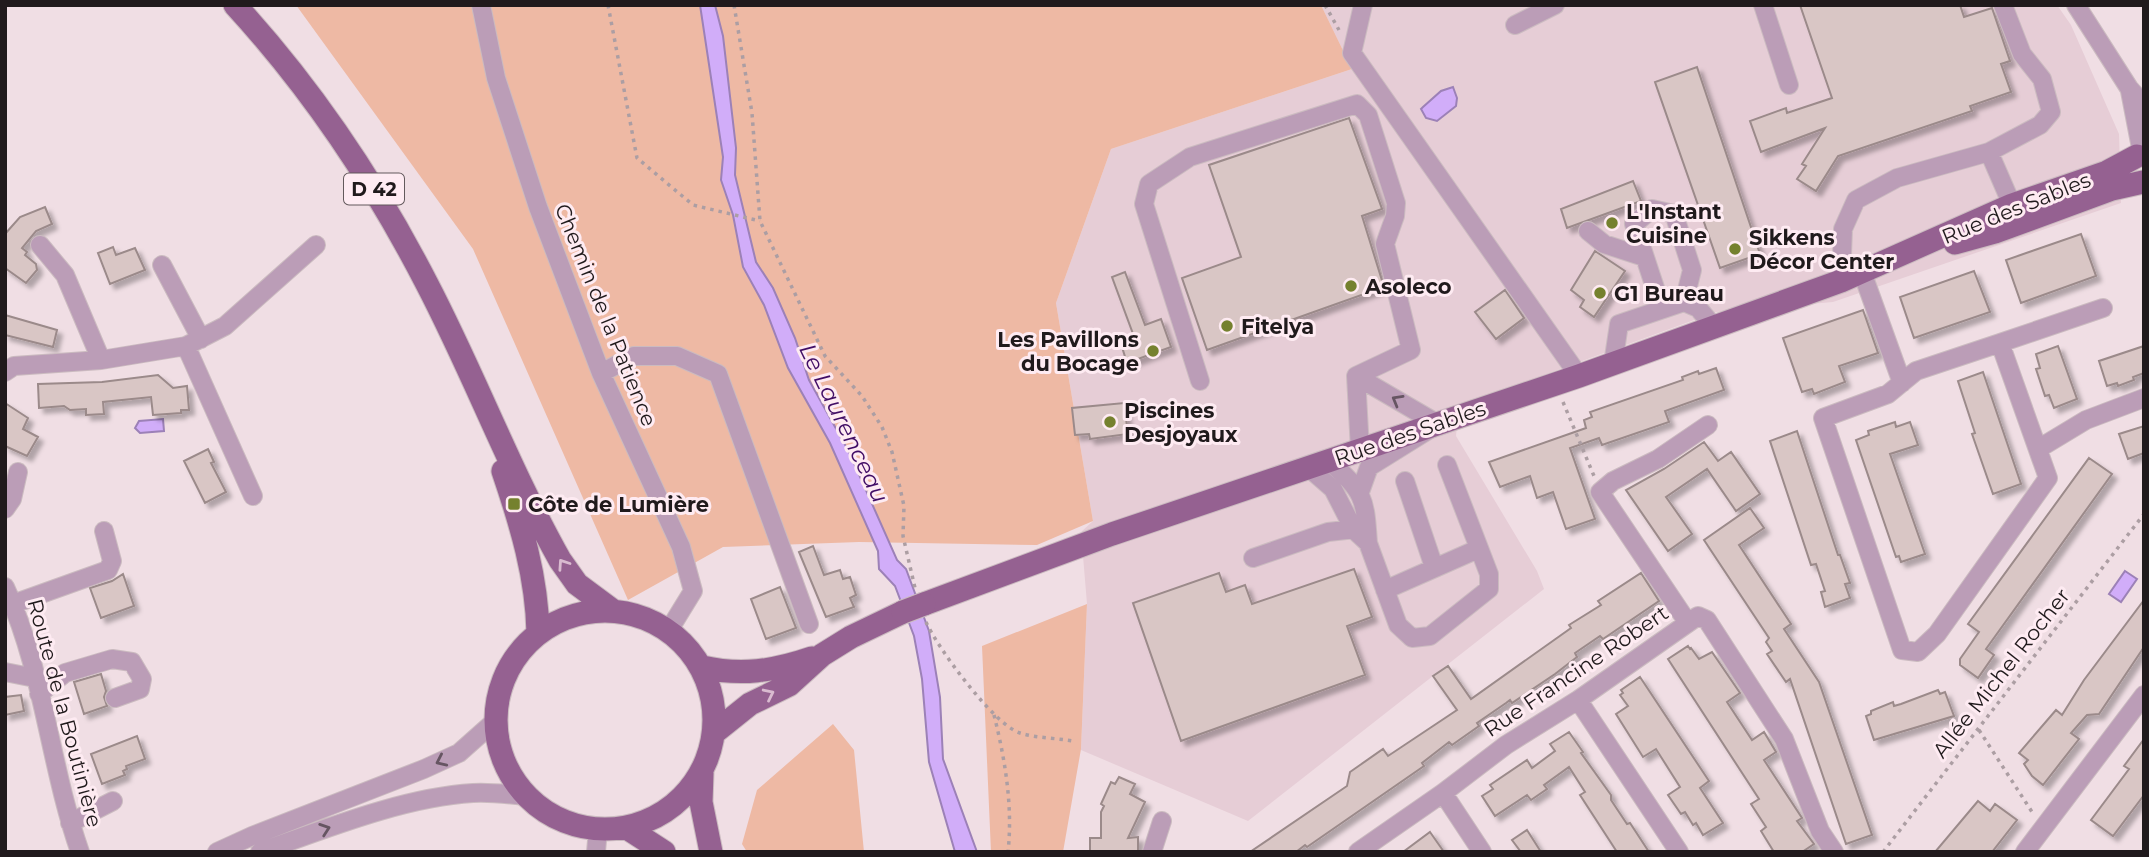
<svg xmlns="http://www.w3.org/2000/svg" width="2149" height="857" font-family="Montserrat,sans-serif">
<defs>
<filter id="shadow"><feDropShadow dx="5" dy="5" stdDeviation="2" flood-color="#0004"/></filter>
</defs>
<rect width="100%" height="100%" fill="#f0dee4"/>
<path fill="#e6cdd6" d="M1321,5H2057L2071,25L2119,134L2121,203L1833,302L1716,312L1459,406L1456,436L1537,571L1544,589L1248,821L1081,750L1087,604L1081,532L1093,521L1056,303L1111,149L1352,69Z"/>
<path fill="#eeb9a4" d="M296,5H1321L1352,69L1111,149L1056,303L1093,521L1037,545L859,542L723,547L628,600L473,249Z
M1087,604L1081,749L1063,852H991L982,646Z
M833,724L854,750L864,852H747L742,844L757,790Z"/>
<path fill="#d1adf9" stroke="#9c81b7" stroke-width="2" d="M700,5H715L723,36L736,148L735,175L756,262L773,288L795,338L809,380L849,452L897,560L906,569L929,631L940,697L943,759L977,852H955L929,762L922,679L914,636L895,586L879,569L878,551L830,443L788,368L764,305L743,267L733,215L721,180L723,157Z
M1453,87L1457,98L1456,106L1437,121L1426,118L1421,109L1423,107L1441,91Z
M163,419L164,431L140,433L135,428L139,421Z
M2125,571L2137,579L2121,602L2109,594Z"/>
<path fill="#d9c6c5" stroke="#9b8a8a" stroke-width="2" filter="url(#shadow)" d="M1800,5H1960L1964,17L1992,8L2010,61L2001,64L2011,92L1970,106L1972,111L1838,156L1816,191L1797,179L1806,166L1802,164L1825,128L1761,152L1750,121L1786,108L1787,113L1832,98Z
M1697,67L1760,254L1720,268L1655,82Z
M1349,118L1382,209L1362,216L1384,287L1207,350L1182,278L1241,257L1209,165Z
M1633,181L1641,201L1567,228L1561,209Z
M45,207L52,224L36,231L22,248L27,252L25,255L36,264L37,270L26,283L5,268V234L20,217Z
M2081,234L2096,276L2021,303L2006,260Z
M113,247L116,255L135,248L145,270L110,284L98,253Z
M1595,251L1625,271L1594,317L1580,307L1584,300L1571,290Z
M1974,271L1990,312L1914,338L1900,297Z
M1125,272L1145,325L1161,319L1171,347L1127,363L1122,347L1136,342L1112,277Z
M1505,290L1524,318L1496,339L1475,312Z
M1863,310L1878,353L1839,366L1845,382L1814,394L1812,389L1802,392L1783,338Z
M5,315L57,330L53,347L5,335Z
M2058,346L2077,399L2054,408L2049,395L2045,396L2036,369L2040,368L2036,354Z
M2144,346V373L2133,377L2134,380L2118,386L2117,383L2107,386L2099,361Z
M1716,368L1724,390L1665,411L1669,422L1602,445L1599,438L1570,448L1595,519L1566,529L1553,492L1537,498L1530,476L1500,487L1489,462L1586,428L1584,420L1592,417L1590,412L1683,380L1682,377L1698,371L1699,374Z
M1983,372L2021,484L1993,494L1972,434L1975,433L1958,381Z
M158,375L173,388L187,386L189,410H181V413L153,415L151,397L103,402L104,414L86,415V409L70,410L64,406L39,408L38,384L102,382Z
M5,403L28,418L23,429L38,437L27,456L5,446Z
M1124,403L1128,434L1090,439L1089,434L1075,435L1072,408Z
M1895,422L1896,427L1910,422L1918,445L1890,454L1925,554L1901,562L1899,556L1896,557L1856,440L1869,435L1868,431Z
M2144,426V453L2128,459L2119,434Z
M1797,431L1838,555H1840L1850,583L1845,584L1850,598L1825,607L1821,592L1825,591L1816,564L1811,565L1770,441Z
M1704,442L1718,461L1731,452L1760,494L1736,511L1707,469L1666,497L1692,534L1668,551L1626,490L1664,469Z
M208,449L214,462L211,463L226,492L205,503L184,461Z
M2089,458L2112,474L1986,649L1994,655L1978,678L1960,665V659L1979,632L1968,624Z
M1750,508L1764,528L1739,545L1791,624L1784,629L1819,682L1872,835L1846,844L1790,679L1786,682L1767,654L1772,651L1766,642L1769,638L1704,540Z
M813,546L824,575L840,570L843,579L850,577L856,595L850,598L854,607L826,617L799,552Z
M1354,569L1372,617L1347,626L1365,675L1181,741L1133,603L1219,573L1226,592L1245,585L1252,604Z
M1641,573L1659,601L1603,639L1600,636L1575,653L1577,657L1555,674L1512,703L1510,700L1506,703L1477,723L1479,726L1452,745L1449,742L1422,763L1424,766L1307,847L1305,845L1296,852H1250L1347,786L1350,772L1383,749L1388,756L1457,710L1433,676L1448,666L1471,699L1571,628L1569,625L1601,605L1598,601Z
M123,574L134,606L101,618L90,588L112,581Z
M780,587L796,628L766,639L751,599Z
M2144,600V647L2099,714L2087,715L2071,733L2079,739L2043,785L2032,776L2024,764L2028,760L2019,753L2056,710L2062,715L2084,680Z
M1688,646L1690,649L1691,648L1699,659L1712,652L1740,693L1727,702L1752,740L1764,732L1776,752L1764,760L1802,818L1797,821L1814,844L1802,852H1774L1761,831L1766,827L1751,804L1759,799L1668,659Z
M101,674L106,691L104,697L107,706L84,714L74,682Z
M1640,677L1709,781L1700,788L1723,823L1703,835L1696,823L1693,825L1685,812L1681,814L1668,795L1680,787L1656,749L1643,757L1616,714L1628,706L1620,695L1623,693L1621,690Z
M1938,690L1940,694L1945,692L1954,716L1874,740L1866,716L1871,714V711L1893,702L1894,706L1901,704Z
M21,695L24,711L5,715V697Z
M1569,732L1583,752L1581,753L1611,795V800L1627,824L1630,823L1649,852H1617L1580,795L1585,792L1569,767L1544,785L1547,789L1531,800L1527,795L1495,816L1482,796L1493,789L1490,785L1527,760L1532,768L1555,751L1550,744Z
M137,736L145,759L126,766L127,769L123,771L125,775L102,784L91,754Z
M2144,739V795L2113,836L2091,820L2129,769L2124,766Z
M1119,777L1135,784L1130,794L1145,802L1128,838L1138,837V852H1090V838H1101V812L1104,806L1101,804L1111,782L1115,784Z
M1978,801L1990,811L1995,804L2017,820L1992,852H1935Z
M1527,830L1541,852H1521L1512,840Z
M1430,832L1444,852H1403Z"/>
<g fill="none" stroke-linecap="round" stroke-linejoin="round">
<g stroke="#cbbbc0" stroke-width="20">
<path id="minor" d="M481,5L496,78L538,207L601,373L681,547L693,591L669,630
M1363,5L1352,53L1579,376
M1763,5L1789,85
M2076,5L2129,88L2144,105
M1515,25L1555,5
M2130,91L2141,148
M1989,152L2012,205
M1588,231L1604,244L1644,257
M40,245L65,275L101,360
M162,265L201,339
M1862,272L1902,383
M1841,281L1843,229L1856,200L1897,178L1989,152L2040,125L2051,112L2042,79L2022,54L2003,5
M1662,309L1634,224L1652,209L1674,214L1692,270L1684,302
M2000,343L2048,478L1937,634L1918,652L1902,650L1823,418L1888,394L1916,371Z
M2000,343L2103,308
M186,346L253,496
M1613,364L1619,324L1684,302L1698,308L1714,327
M5,372L14,366L101,360L186,346L225,326L316,245
M601,373L634,356H677L718,374L809,624
M1356,376L1438,424L1369,467L1360,492
M1356,376L1360,450
M1200,381L1144,204L1149,184L1190,157L1357,104L1368,115L1396,203L1395,216L1385,244L1411,350L1356,376
M2038,449L2086,420L2144,398
M1309,468L1333,489L1354,530L1368,543C1365,497 1364,492 1329,461
M1405,481L1434,567
M5,509L12,499L18,472
M1368,543L1398,625L1412,638L1430,636L1489,589V574L1447,465
M1253,558L1328,532L1364,528
M5,587C43,667 50,767 80,852
M1385,590L1478,549
M13,604L108,570L112,561L104,531
M1688,623L1600,492L1613,481L1658,459L1708,425
M5,672L35,678
M39,694L65,673L112,659L132,662L142,679L140,689L115,698
M1578,700L1679,852
M1443,793L1482,852
M70,823L113,801
M217,852L252,836L424,769L459,753L495,721
M260,852C325,829 404,797 473,793C491,792 508,794 526,796
M596,852L598,829
M1152,852L1162,821
M1358,852L1443,793L1506,745L1578,700L1698,616L1707,620L1784,739L1820,831L1834,852
M2025,852L2144,695"/>
</g>
<g stroke="#cbbbc0" stroke-width="25">
<path id="major" d="M235,5C312,89 375,183 427,284C474,374 510,471 560,560L577,584L612,610
M1955,243L1995,232L2112,189L2143,182
M503,471C521,524 537,577 538,633
M924,604L1112,534L1579,376L1841,281L2012,205L2107,172L2137,156
M496 720a109 109 0 1 1 218 0a109 109 0 1 1-218 0Z
M702,667C741,676 774,671 812,658
M715,732L750,704L789,685L822,655L851,637L903,612
M702,773L701,802L711,852
M627,828L664,852"/>
</g>
<path stroke="#ac9ea3" stroke-width="3.5" stroke-dasharray="3.5 5" stroke-linecap="butt" d="M608,5L637,158L693,205L760,221
M734,5L752,113L760,221L825,356L862,396L882,427L892,452L904,506L903,536L915,588
M1325,5L1339,30
M1563,402L1594,476
M926,622C937,647 994,725 1020,733C1036,738 1056,738 1073,741
M994,715C1005,759 1013,806 1008,852
M1979,730L2034,815
M1883,852L2144,514"/>
<use href="#minor" stroke="#bb9db7" stroke-width="18"/>
<use href="#major" stroke="#956191" stroke-width="23"/>
<g stroke="#cbbbc0" stroke-width="25" stroke-linecap="butt">
<path id="major-bridge" d="M903,612L924,604"/>
</g>
<use href="#major-bridge" stroke="#956191" stroke-width="23"/>
</g>
<defs><path id="oneway-chevron" d="M-2-3.5L2.5 0L-2 3.5" fill="none" stroke-width="1.6" stroke-linecap="round" stroke-linejoin="round" transform="scale(1.75)"/></defs>
<g stroke="#665562">
<use href="#oneway-chevron" transform="translate(1397 400) rotate(-150)"/>
<use href="#oneway-chevron" transform="translate(441 761) rotate(155)"/>
<use href="#oneway-chevron" transform="translate(325 829) rotate(-19)"/>
</g>
<g stroke="#d9bbd0">
<use href="#oneway-chevron" transform="translate(563 564) rotate(-124)"/>
<use href="#oneway-chevron" transform="translate(769 694) rotate(-26)"/>
</g>
<g fill="#75812e" stroke="#feebf2" stroke-width="2.5">
<circle cx="1612" cy="223" r="7"/>
<circle cx="1735" cy="249" r="7"/>
<circle cx="1351" cy="286" r="7"/>
<circle cx="1600" cy="293" r="7"/>
<circle cx="1227" cy="326" r="7"/>
<circle cx="1153" cy="351" r="7"/>
<circle cx="1110" cy="422" r="7"/>
<rect x="507" y="497" width="14" height="14" rx="3.5"/>
</g>
<g text-anchor="middle" dominant-baseline="central" stroke-width="6" stroke-linejoin="round" paint-order="stroke">
<rect fill="#feebf2" stroke="#63595c" stroke-width="2" x="344" y="173.5" width="60" height="31" rx="5"/>
<g font-size="19" font-weight="bold" fill="#201a1c">
<text x="374" y="189">D 42</text>
</g>
<g font-size="21" fill="#201a1c" stroke="#feebf2">
<text transform="translate(2016 208) rotate(-22)">Rue des Sables</text>
<text transform="translate(606 315) rotate(68)">Chemin de la Patience</text>
<text transform="translate(1410 433) rotate(-19)">Rue des Sables</text>
<text transform="translate(1576 671) rotate(-34)">Rue Francine Robert</text>
<text transform="translate(2001 673) rotate(-52)">Allée Michel Rocher</text>
<text transform="translate(65 713) rotate(75)">Route de la Boutinière</text>
</g>
<g font-size="21" font-weight="bold" fill="#201a1c" stroke="#feebf2" text-anchor="start">
<text x="1626" y="211">L'Instant<tspan x="1626" dy="24">Cuisine</tspan></text>
<text x="1749" y="237">Sikkens<tspan x="1749" dy="24">Décor Center</tspan></text>
<text x="1365" y="286">Asoleco</text>
<text x="1614" y="293">G1 Bureau</text>
<text x="1241" y="326">Fitelya</text>
<text x="1139" y="339" text-anchor="end">Les Pavillons<tspan x="1139" dy="24">du Bocage</tspan></text>
<text x="1124" y="410">Piscines<tspan x="1124" dy="24">Desjoyaux</tspan></text>
<text x="528" y="504">Côte de Lumière</text>
</g>
<g font-size="23" font-style="italic" fill="#410d65" stroke="#feebf2">
<text transform="translate(844 423) rotate(64)">Le Laurenceau</text>
</g>
</g>
<rect width="2149" height="857" fill="none" stroke="#201a1c" stroke-width="14"/>
</svg>
